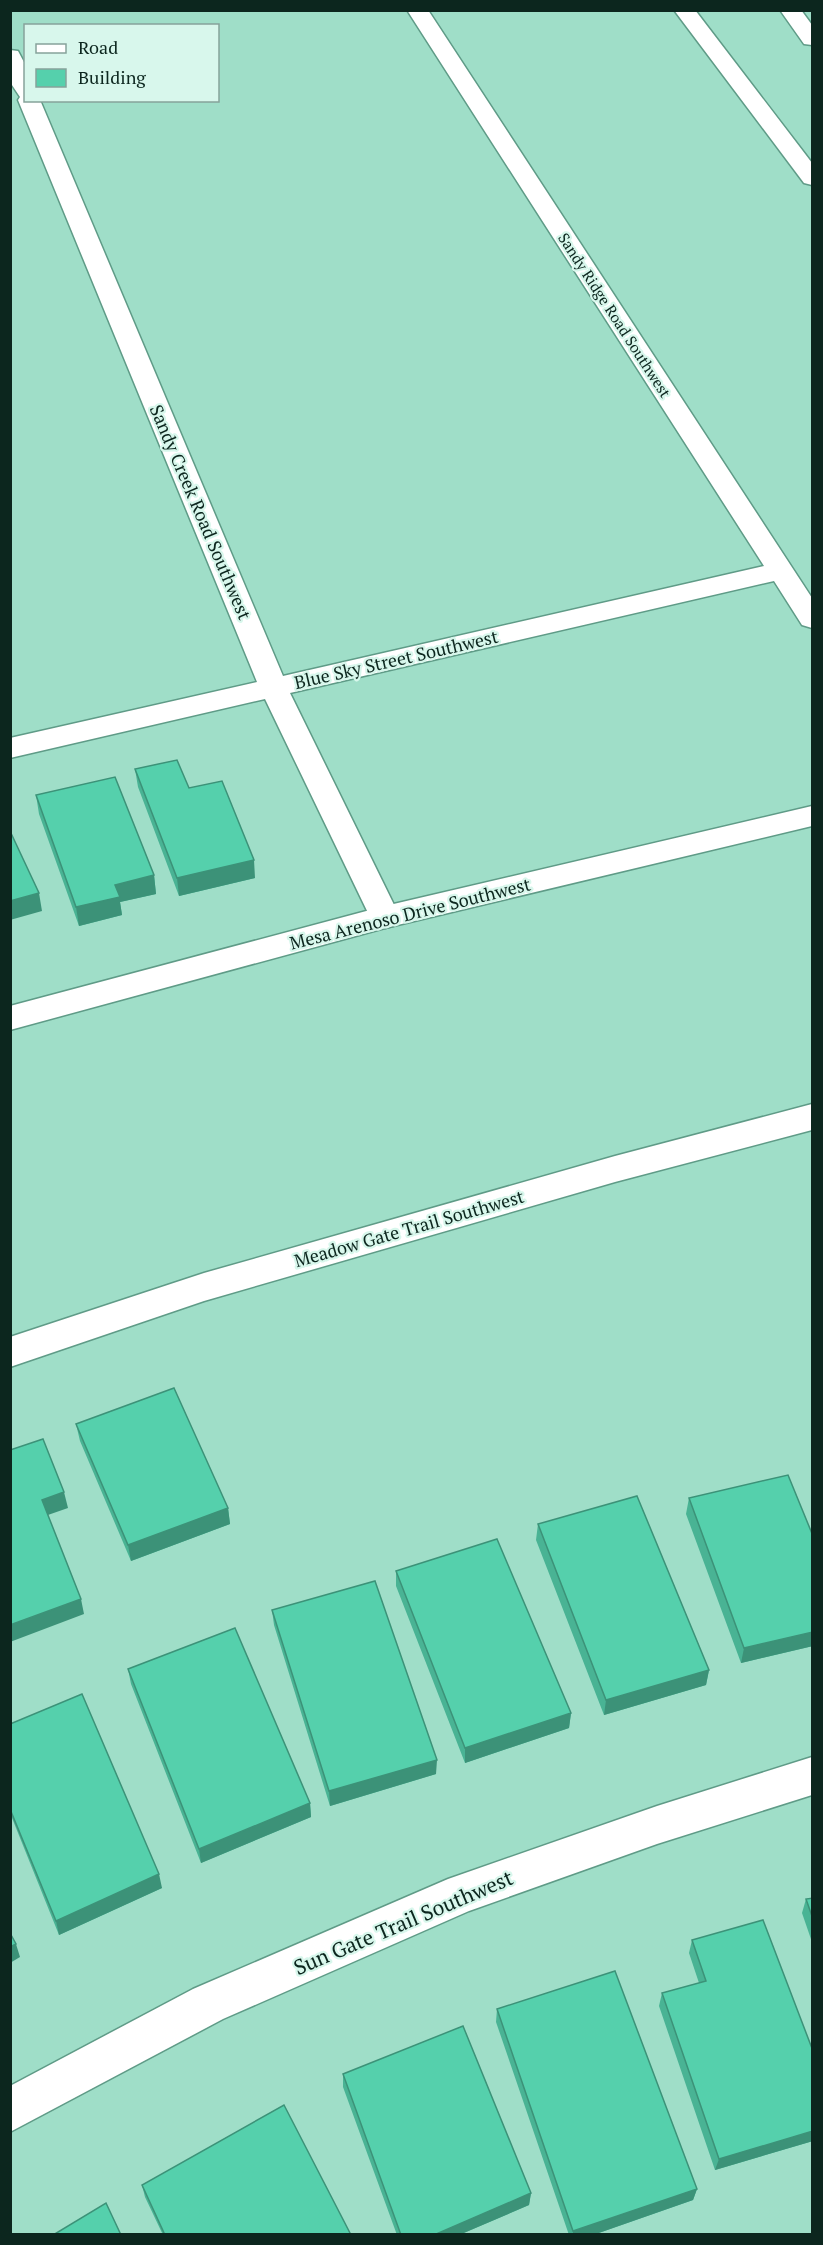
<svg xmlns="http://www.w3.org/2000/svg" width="823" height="2245" font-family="'PT Serif',serif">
<rect width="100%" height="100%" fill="#9fdec8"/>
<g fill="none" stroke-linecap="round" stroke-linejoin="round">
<g stroke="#5f9b87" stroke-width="3">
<path id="minor" d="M407,10H428L812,598V628L802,625L774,581L290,693L400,917L396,925L385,928L374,925L370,917L265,699L10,758V738L257,682L18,100L20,97L10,82V50L18,51L26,66V100H40L283,676L764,566Z
M812,1104V1130L615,1182L204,1301L10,1367V1337L204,1273L615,1156Z
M812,1757V1795L657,1844L469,1911L223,2019L10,2132V2086L193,1989L448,1879L657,1806Z"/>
</g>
<g stroke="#5f9b87" stroke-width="3">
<path id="tertiary" d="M674,10H695L812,163V185L804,183Z
M780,10H801L812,25V45L804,44Z
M812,806V826L385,928L10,1030V1006L385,906Z"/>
</g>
<use href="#minor" fill="#fff" fill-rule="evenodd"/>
<use href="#tertiary" fill="#fff" fill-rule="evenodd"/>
</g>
<path fill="#49b394" d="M135,769L189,788L255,878L179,896L138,787Z
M36,795L154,875L156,894L120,902L122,915L79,926L39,814Z
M76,1424L228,1508L230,1524L131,1561L80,1441Z
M689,1498L813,1536V1646L741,1663L686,1514Z
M538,1524L709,1670L706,1685L604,1715L536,1540Z
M396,1571L571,1713L569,1728L465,1763L396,1586Z
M272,1610L436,1774L330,1806L274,1625Z
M128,1669L310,1803L311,1817L201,1863L131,1684Z
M10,1724L162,1888L59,1935L10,1813Z
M813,1898V1945L802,1913L806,1899Z
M692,1940L813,2051V2141L715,2170L659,2006L662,1993L699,1983L689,1953Z
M497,2009L697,2189L693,2200L593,2235H569L496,2022Z
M343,2074L531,2193L529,2205L459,2235H397L343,2087Z
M142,2185L351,2235H163L145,2197Z"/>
<path fill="#3c9278" d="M254,860L255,878L179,896L177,878Z
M154,875L156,894L120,902L122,915L79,926L76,907L115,885Z
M39,893L42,911L10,920V901Z
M64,1492L68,1508L45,1516L42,1500Z
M228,1508L230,1524L131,1561L128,1545Z
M81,1599L84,1614L10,1642V1625Z
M813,1632V1646L741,1663L744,1648Z
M709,1670L706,1685L604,1715L606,1700Z
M571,1713L569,1728L465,1763V1748Z
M437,1760L436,1774L330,1806L329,1791Z
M310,1803L311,1817L201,1863L199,1849Z
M159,1874L162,1888L59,1935L56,1921Z
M16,1944L20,1957L10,1963V1947Z
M813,2131V2141L715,2170L719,2159Z
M697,2189L693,2200L593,2235H573V2231Z
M531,2193L529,2205L459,2235H434Z"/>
<path fill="#55d0ac" stroke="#3c9278" stroke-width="1.5" d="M177,760L189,788L222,781L254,860L177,878L135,769Z
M115,777L154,875L115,885L120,897L76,907L36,795Z
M10,831L39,893L10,901Z
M174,1388L228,1508L128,1545L76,1424Z
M43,1439L64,1492L42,1500L81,1599L10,1625V1450Z
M788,1475L813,1536V1632L744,1648L689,1498Z
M637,1496L709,1670L606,1700L538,1524Z
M497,1539L571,1713L465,1748L396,1571Z
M375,1581L437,1760L329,1791L272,1610Z
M235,1628L310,1803L199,1849L128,1669Z
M82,1694L159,1874L56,1921L10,1809V1724Z
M813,1898V1919L806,1899Z
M763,1920L813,2051V2131L719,2159L662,1993L706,1981L692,1940Z
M10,1933L16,1944L10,1947Z
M615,1971L697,2189L573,2231L497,2009Z
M463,2026L531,2193L434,2235H401L343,2074Z
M284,2105L351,2235H165L142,2185Z
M106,2203L121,2235H53Z"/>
<g text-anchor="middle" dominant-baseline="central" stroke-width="4.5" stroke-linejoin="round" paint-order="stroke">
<g font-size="15" fill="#0c261e" stroke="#d8f7ec">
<text transform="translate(615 315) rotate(57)">Sandy Ridge Road Southwest</text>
</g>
<g font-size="18" fill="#0c261e" stroke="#d8f7ec">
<text transform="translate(201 512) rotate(67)">Sandy Creek Road Southwest</text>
<text transform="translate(396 659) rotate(-13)">Blue Sky Street Southwest</text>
<text transform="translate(410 913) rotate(-14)">Mesa Arenoso Drive Southwest</text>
<text transform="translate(409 1228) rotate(-16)">Meadow Gate Trail Southwest</text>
</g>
<g font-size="21" fill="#0c261e" stroke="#d8f7ec">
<text transform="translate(403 1922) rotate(-23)">Sun Gate Trail Southwest</text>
</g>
</g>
<rect width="823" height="2245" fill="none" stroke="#0c261e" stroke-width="24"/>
<rect x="24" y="24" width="195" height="78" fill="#d8f7ec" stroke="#86a39a" stroke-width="1.5"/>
<rect x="36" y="44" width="30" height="9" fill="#ffffff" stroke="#86a39a" stroke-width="1.5"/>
<text x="78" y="54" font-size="18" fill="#0c261e">Road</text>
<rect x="36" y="69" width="30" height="18" fill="#55d0ac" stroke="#86a39a" stroke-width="1.5"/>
<text x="78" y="84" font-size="18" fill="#0c261e">Building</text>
</svg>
